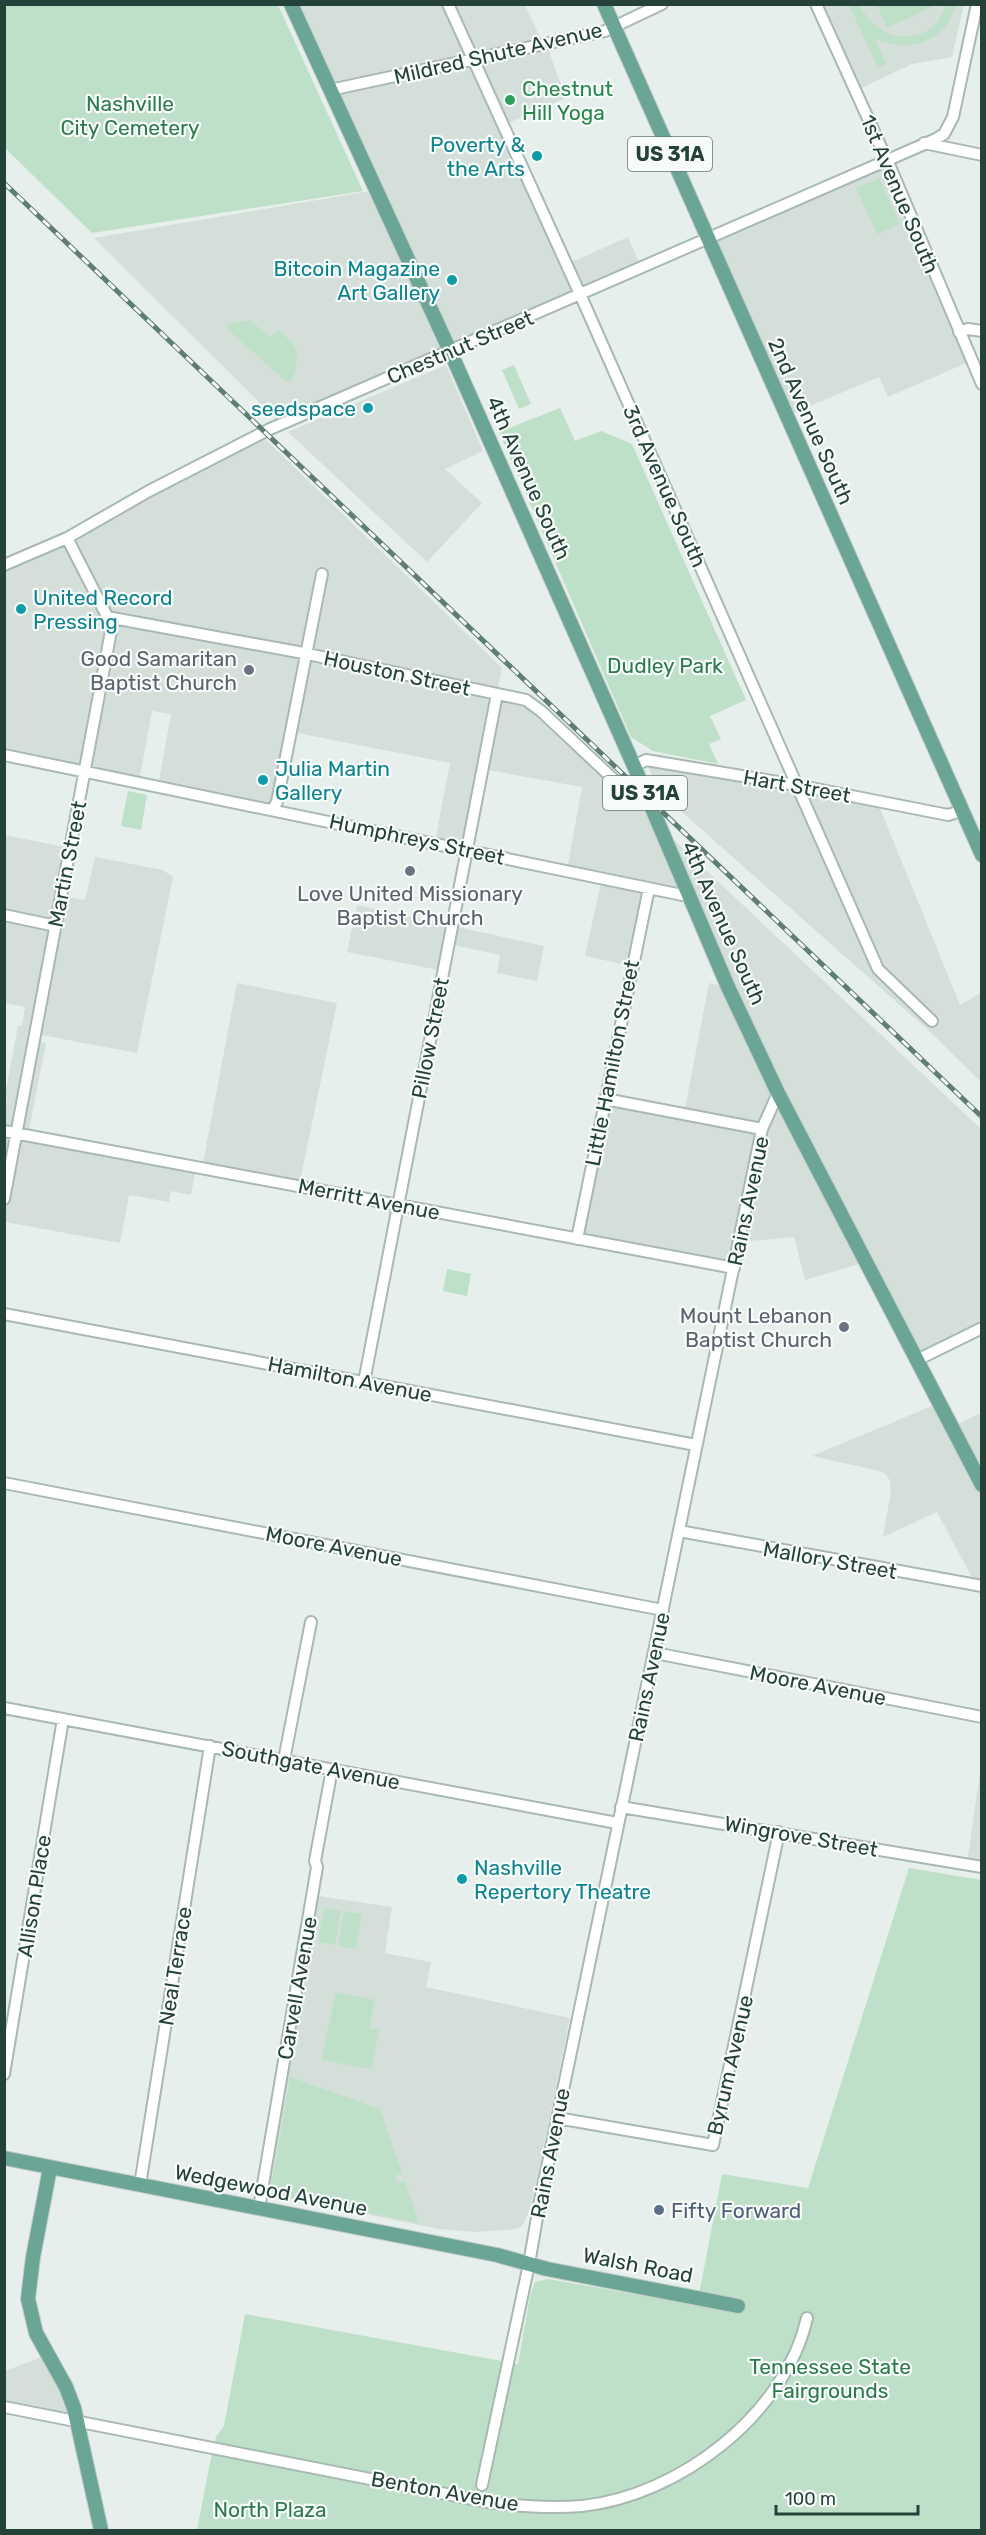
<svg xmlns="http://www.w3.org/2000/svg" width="986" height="2535" font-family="Rubik,sans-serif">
<rect width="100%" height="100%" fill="#e6efeb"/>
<path fill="#d4dfda" d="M291,5H525L543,44L548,49L566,98L504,125L567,264L628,237L641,267L281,424L94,238L376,190Z
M816,5H964L952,57L912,64L855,91Z
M886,159L971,361L888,397L879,377L786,416L707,238Z
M446,365L483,451L445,469L482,503L427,562L288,432Z
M260,434L502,668L497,694L526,700L650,805L658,825L981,1129V1328L917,1360L866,1262L805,1280L794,1237L739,1242L734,1268L577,1239L605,1099L684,1114L709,983L727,987L687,896L649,888L631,966L585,956L602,878L567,870L582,787L482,769L467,849L435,842L450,763L292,732L273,809L158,786L171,714L152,711L139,782L5,755L4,565Z
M646,760L877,801L960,1005L981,993V1082L928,1030L657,790Z
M4,835L70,848L62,896L85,900L95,857L163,870L173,877L137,1053L36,1034L35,1041L46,1043L28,1135L196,1167L191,1195L171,1191L169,1202L129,1195L120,1243L5,1222L4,1112L7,1099L5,1095L18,1026H22L25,1007L5,1003Z
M357,905L544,946L537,981L497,973L500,955L449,944L443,971L347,952Z
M237,983L337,1003L299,1186L202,1168Z
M939,1403L952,1427L981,1413V1586L976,1585L937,1512L883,1537L891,1491L890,1481L886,1474L880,1471L812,1456Z
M981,1765V1867L967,1864Z
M312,1895L392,1907L385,1953L431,1962L426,1987L570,2018L532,2204L523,2225L517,2229L475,2232L439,2229L262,2193Z
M47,2355L77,2420L5,2407V2371Z"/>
<path fill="#bfe0c8" d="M938,4L887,28L877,5V4Z
M4,5H278L363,191L92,233L5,148Z
M849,5H860C878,44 931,50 946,5H956C946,43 909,53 875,39L886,64L878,68Z
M879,178L900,224L877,234L856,188Z
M250,320L270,338L278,330C294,344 299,344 296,366C295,374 294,377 288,383L226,328L231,323Z
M514,365L531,404L519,409L502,370Z
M560,408L575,441L601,431L632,444L746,700L710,716L721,739L709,744L718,764L653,751L631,737L499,432Z
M128,791L147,795L141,830L121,826Z
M447,1269L471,1274L467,1296L443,1291Z
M909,1868L981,1880V2530H197L213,2448L216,2437L224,2426L245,2314L518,2364L530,2296L535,2282L548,2279L697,2305L722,2174L808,2188Z
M324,1908L341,1911L335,1945L318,1942Z
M344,1911L362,1914L356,1949L338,1946Z
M336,1992L375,2000L369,2028L379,2030L371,2069L321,2060Z
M290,2077L380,2109L402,2173L395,2176L398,2183L405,2181L419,2223L270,2194Z"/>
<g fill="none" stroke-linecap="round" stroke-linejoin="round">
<g stroke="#a8b8b2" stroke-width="14">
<path id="minor" d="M448,4L580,294L878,969L932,1021
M816,4L891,169L982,384
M330,90L605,31L662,4
M924,143L982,155
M959,332L968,329L982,331
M4,565L67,538L149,491L270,429L936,139L944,134L953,117L977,4
M107,617L298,652L526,700L541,711L627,792L650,805
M4,755L687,896
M634,766L646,760L796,785L948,815L961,811
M273,809L277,802L322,574
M4,915L56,926
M605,1099L762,1129
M4,1131L734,1268
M4,1199L111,631L110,622L67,538
M577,1239L649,888
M4,1314L696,1445
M917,1360L982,1328
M364,1382L497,694
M4,1483L663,1610
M679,1531L982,1586
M655,1653L982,1717
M4,1708L617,1823
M284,1760L311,1622
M621,1807L982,1867
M4,2074L63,1719
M557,2118L713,2145L779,1832
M140,2185L210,1746
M259,2208L317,1867L315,1861L332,1769
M4,2407L482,2501C515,2506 548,2509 582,2506C678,2496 785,2415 807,2318
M482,2485L529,2264L539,2206C613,1847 689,1488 762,1129L778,1093"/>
</g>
<g stroke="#c2cac8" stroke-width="16">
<path id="major" d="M291,4L450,351L634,766L728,987L778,1093L982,1485
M604,4L982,855
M4,2158L497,2255L547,2269L738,2306
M50,2168L33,2257L28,2299L36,2333L66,2387L74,2408L101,2530"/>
</g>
<use href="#minor" stroke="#fff" stroke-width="10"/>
<use href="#major" stroke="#6aa596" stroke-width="14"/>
<g stroke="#5f7d75" stroke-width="5">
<path id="rail" d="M4,183L982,1117"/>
</g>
<use href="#rail" stroke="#f7fbf9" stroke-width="3" stroke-dasharray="9" stroke-linecap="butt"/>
</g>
<circle fill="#2e9e5b" stroke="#f7fbf9" stroke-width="2" cx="510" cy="100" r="6"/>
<g fill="#0f9aa8" stroke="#f7fbf9" stroke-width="2">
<circle cx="537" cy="156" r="6"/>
<circle cx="452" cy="280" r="6"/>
<circle cx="368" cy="408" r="6"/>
<circle cx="21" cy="609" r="6"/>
<circle cx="263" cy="780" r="6"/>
<circle cx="462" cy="1879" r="6"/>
</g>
<g fill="#6b7280" stroke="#f7fbf9" stroke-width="2">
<circle cx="249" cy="670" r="6"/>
<circle cx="410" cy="871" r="6"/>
<circle cx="844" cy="1327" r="6"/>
</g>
<circle fill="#5c6f8a" stroke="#f7fbf9" stroke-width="2" cx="659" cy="2210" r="6"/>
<g text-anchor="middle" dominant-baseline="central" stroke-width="4.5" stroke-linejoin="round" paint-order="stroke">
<g fill="#f7fbf9" stroke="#637a73" stroke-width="1.5">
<rect x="628" y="137" width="84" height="34" rx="4.5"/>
<rect x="603" y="776" width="84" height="34" rx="4.5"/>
</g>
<g font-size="20" font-weight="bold" fill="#24423a">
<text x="670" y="154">US 31A</text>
<text x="645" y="793">US 31A</text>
</g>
<g font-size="21" fill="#24423a" stroke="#f7fbf9">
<text transform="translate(498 53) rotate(-13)">Mildred Shute Avenue</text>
<text transform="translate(900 194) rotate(67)">1st Avenue South</text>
<text transform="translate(460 347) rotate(-23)">Chestnut Street</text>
<text transform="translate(811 421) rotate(66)">2nd Avenue South</text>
<text transform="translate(529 478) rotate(66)">4th Avenue South</text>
<text transform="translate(665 486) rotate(66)">3rd Avenue South</text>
<text transform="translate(397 673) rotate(12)">Houston Street</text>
<text transform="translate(797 786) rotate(10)">Hart Street</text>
<text transform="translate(417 839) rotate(12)">Humphreys Street</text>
<text transform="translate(67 864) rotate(-79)">Martin Street</text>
<text transform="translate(724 923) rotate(66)">4th Avenue South</text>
<text transform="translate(430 1038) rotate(-79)">Pillow Street</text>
<text transform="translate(612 1063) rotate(-79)">Little Hamilton Street</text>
<text transform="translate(369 1199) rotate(11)">Merritt Avenue</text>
<text transform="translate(748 1201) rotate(-78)">Rains Avenue</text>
<text transform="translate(350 1379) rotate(11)">Hamilton Avenue</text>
<text transform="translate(334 1546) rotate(11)">Moore Avenue</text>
<text transform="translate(830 1560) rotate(10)">Mallory Street</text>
<text transform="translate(649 1677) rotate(-78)">Rains Avenue</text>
<text transform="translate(818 1685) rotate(11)">Moore Avenue</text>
<text transform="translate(311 1765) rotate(11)">Southgate Avenue</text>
<text transform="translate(801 1836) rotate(10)">Wingrove Street</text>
<text transform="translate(34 1896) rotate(-81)">Allison Place</text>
<text transform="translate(175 1966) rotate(-81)">Neal Terrace</text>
<text transform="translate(297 1988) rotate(-80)">Carvell Avenue</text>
<text transform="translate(730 2065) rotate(-77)">Byrum Avenue</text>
<text transform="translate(550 2153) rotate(-79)">Rains Avenue</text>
<text transform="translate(271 2190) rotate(11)">Wedgewood Avenue</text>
<text transform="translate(638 2265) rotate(11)">Walsh Road</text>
<text transform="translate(445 2491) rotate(10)">Benton Avenue</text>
</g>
<g font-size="21" fill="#27864d" stroke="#f7fbf9" text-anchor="start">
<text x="522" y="88">Chestnut<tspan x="522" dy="24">Hill Yoga</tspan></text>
</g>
<g font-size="21" fill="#2d7a4b" stroke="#f7fbf9">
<text x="130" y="103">Nashville<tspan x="130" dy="24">City Cemetery</tspan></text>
<text x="665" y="665">Dudley Park</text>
<text x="830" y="2366">Tennessee State<tspan x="830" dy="24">Fairgrounds</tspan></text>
<text x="270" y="2509">North Plaza</text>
</g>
<g font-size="21" fill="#0d838f" stroke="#f7fbf9" text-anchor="end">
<text x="525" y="144">Poverty &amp;<tspan x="525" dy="24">the Arts</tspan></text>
<text x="440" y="268">Bitcoin Magazine<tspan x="440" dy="24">Art Gallery</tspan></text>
<text x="356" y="408">seedspace</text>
<text x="33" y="597" text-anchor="start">United Record<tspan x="33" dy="24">Pressing</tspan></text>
<text x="275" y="768" text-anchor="start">Julia Martin<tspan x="275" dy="24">Gallery</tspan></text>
<text x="474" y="1867" text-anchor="start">Nashville<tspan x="474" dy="24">Repertory Theatre</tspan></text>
</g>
<g font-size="21" fill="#5b616d" stroke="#f7fbf9" text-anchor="end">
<text x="237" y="658">Good Samaritan<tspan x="237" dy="24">Baptist Church</tspan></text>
<text x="410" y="893" text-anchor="middle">Love United Missionary<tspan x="410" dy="24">Baptist Church</tspan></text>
<text x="832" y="1315">Mount Lebanon<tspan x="832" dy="24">Baptist Church</tspan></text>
</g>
<g font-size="21" fill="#4e5e75" stroke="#f7fbf9" text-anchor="start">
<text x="671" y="2210">Fifty Forward</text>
</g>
</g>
<rect width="986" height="2535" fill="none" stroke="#24423a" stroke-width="12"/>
<path d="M776 2505v9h142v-9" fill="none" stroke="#24423a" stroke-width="3"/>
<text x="785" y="2505" font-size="18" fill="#24423a" stroke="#f7fbf9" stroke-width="4.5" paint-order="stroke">100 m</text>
</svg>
